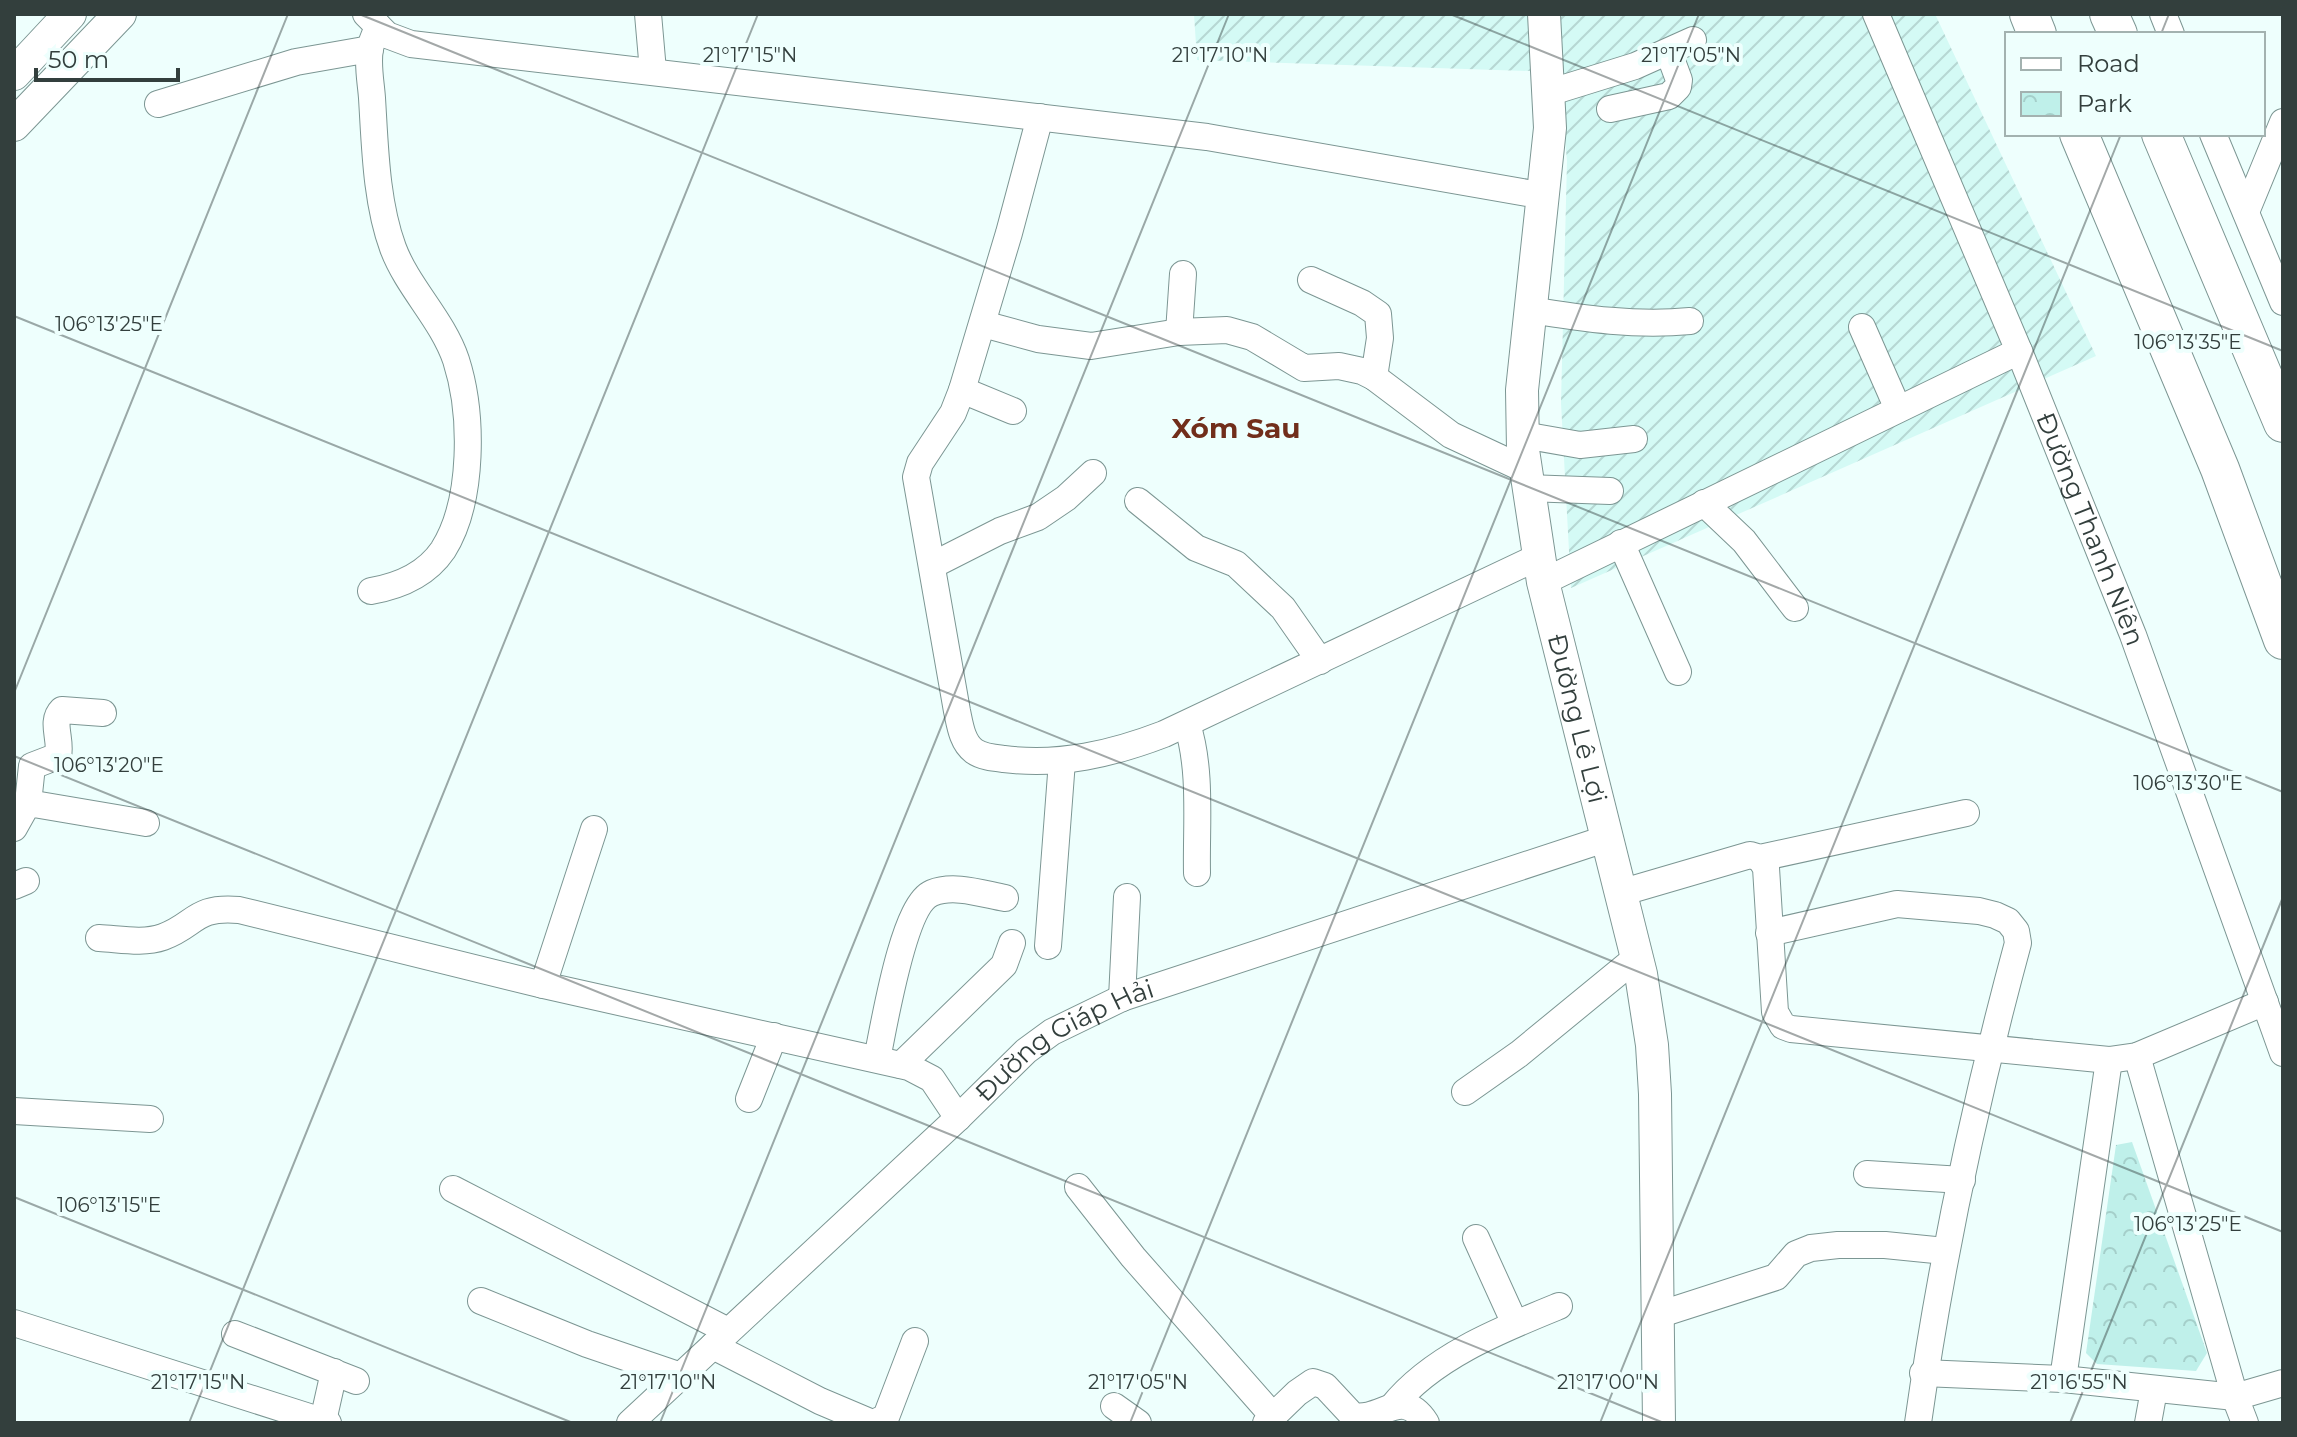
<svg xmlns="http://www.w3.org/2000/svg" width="2297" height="1437" font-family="Montserrat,sans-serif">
<defs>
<pattern id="industrial-furrows" width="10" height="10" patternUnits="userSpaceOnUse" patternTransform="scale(2)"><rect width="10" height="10" fill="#d4faf5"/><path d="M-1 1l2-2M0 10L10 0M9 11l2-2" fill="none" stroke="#b6d7d3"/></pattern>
<pattern id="park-crowns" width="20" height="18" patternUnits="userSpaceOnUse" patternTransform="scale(2)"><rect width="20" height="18" fill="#bff0ea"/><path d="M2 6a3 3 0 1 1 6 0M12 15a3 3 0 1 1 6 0" fill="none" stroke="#a5cfca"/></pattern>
</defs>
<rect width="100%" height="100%" fill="#eefffd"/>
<path fill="url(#industrial-furrows)" d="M1194,14H1935L2096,356L1571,588L1561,403L1567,161L1559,72L1197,60Z"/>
<path fill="url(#park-crowns)" d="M2132,1142L2207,1353L2196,1371L2097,1364L2086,1353L2116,1145Z"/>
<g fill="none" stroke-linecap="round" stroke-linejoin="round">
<g stroke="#7c9693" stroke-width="28">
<g id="minor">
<path d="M366,14L387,35L411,44L1207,137L1545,196"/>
<path d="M648,14L653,71"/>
<path id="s1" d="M1876,14L2019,351L2133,635L2283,1053"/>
<path d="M2163,14L2171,34"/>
<path d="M1548,93L1635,66L1693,40"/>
<path d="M158,104L296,62L370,49"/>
<path d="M1610,109L1669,96L1678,87L1679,80L1669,53"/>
<path d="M1040,117L1009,233L962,390L953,413L920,463L916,477L957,711C960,725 962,742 974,751C982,757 995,758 1004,759C1060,766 1112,754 1164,734L1540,556"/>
<path d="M2213,134L2283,302"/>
<path d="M2246,212L2283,122"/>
<path d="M1311,280L1362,303L1378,314L1380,338L1374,377"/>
<path d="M1531,310C1585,319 1636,326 1690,321"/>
<path d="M983,324L1038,339L1091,346L1179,332L1227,330L1252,337L1304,368L1339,366L1362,371L1374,377L1451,435L1526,470"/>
<path d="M1862,327L1898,409"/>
<path d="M1179,332L1183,274"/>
<path d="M962,390L1013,411"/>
<path d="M1523,435L1580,445L1634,439"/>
<path d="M1527,488L1610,491"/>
<path d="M1138,501L1196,548L1236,564L1283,608L1320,661"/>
<path d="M1704,503L1744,541L1795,608"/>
<path d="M1621,543L1678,672"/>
<path d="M933,565L1000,531L1038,517L1066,498L1093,473"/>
<path d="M1543,582L2019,351"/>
<path d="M371,591C400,586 426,575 443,550C474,501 473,413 456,360C442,319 408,288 393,248C376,202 375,146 372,98C371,83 367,64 370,49C371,42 376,33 378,26"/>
<path d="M1187,724C1202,770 1196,825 1197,873"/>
<path d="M28,803L32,766L58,756C62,740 50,722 62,710L103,713"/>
<path d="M14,828L28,803L146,823"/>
<path d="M1760,858L1766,868L1775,1012L1783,1026L1791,1029L2109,1060L2137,1056L2265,1002"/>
<path d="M14,886L26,881"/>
<path d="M1620,893L1750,855L1760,858L1966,813"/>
<path d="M1769,933L1897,904L1979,911L1995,915L2008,921L2016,931L2018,943C1975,1101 1941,1261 1918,1423"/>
<path d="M99,938C120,939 143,944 163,937C196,925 194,906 239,910L543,985L909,1067L932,1079L958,1118"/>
<path d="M1048,946L1062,761"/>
<path d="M543,985L594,829"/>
<path d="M1122,998L1127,897"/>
<path d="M2137,1056L2235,1397L2245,1423"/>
<path d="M877,1059C884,1026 903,905 932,893C954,884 983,894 1005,898"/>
<path d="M901,1065L1004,965L1012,943"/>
<path d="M1465,1092L1519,1054L1636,958"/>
<path d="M749,1099L774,1036"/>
<path d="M14,1111L150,1119"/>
<path d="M1867,1174L1962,1180"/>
<path d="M1078,1187L1133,1257L1273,1416"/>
<path d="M453,1189L728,1331"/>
<path d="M1476,1238L1515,1324"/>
<path d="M481,1301L587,1344L681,1376"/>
<path d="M1658,1315L1776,1277L1796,1254L1811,1248L1838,1245H1885L1945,1251"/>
<path d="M14,1323L328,1423"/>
<path d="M235,1334L356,1381"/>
<path d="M713,1346L820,1401L872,1423"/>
<path d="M1923,1373L2063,1379L2235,1397L2283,1383"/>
<path d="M2063,1379L2109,1060"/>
<path d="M1114,1406L1138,1423"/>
<path d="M1392,1407C1432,1357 1500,1330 1559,1306"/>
<path d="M323,1421L334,1372"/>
<path id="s2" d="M630,1423L958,1118L1026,1051L1052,1032L1122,998L1605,839"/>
<path d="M874,1423L886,1417L915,1341"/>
<path d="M1266,1423L1297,1393L1313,1382L1325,1386L1353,1416C1383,1421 1402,1386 1426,1423"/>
<path d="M2148,1423L2154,1390"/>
</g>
</g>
<g stroke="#7c9693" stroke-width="34">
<g id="major">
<path id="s3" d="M1544,14L1550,128L1522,390L1523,450L1543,582L1641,974L1652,1045L1655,1094L1659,1423"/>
<path d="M14,74L70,14"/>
<path d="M14,125L120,14"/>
</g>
</g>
<g stroke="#7c9693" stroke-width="40">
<path id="highway" d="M2029,14L2037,34
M2109,14L2118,34
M2079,134L2220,469L2283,640
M2161,134L2283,423"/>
</g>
<use href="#minor" stroke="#fff" stroke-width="26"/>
<use href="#major" stroke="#fff" stroke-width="32"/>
<use href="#highway" stroke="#fff" stroke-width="38"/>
</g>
<path fill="none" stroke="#333f3d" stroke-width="2" stroke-opacity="0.45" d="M359,14L2283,792M1450,14L2283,351M2161,34L2169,14M14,316L2283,1232M14,693L288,14M14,756L1664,1423M14,1197L573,1423M189,1423L758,14M660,1423L1229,14M1130,1423L1699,14M1600,1423L2121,134M2070,1423L2283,897"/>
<g text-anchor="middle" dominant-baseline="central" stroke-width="8" stroke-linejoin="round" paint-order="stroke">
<g font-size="26" fill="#333f3d" stroke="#eefffd">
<text stroke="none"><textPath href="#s1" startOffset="558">Đường Thanh Niên</textPath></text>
<text stroke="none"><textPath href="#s3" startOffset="712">Đường Lê Lợi</textPath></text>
<text stroke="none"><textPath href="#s2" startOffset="582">Đường Giáp Hải</textPath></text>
</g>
<g font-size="28" font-weight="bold" fill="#712e1b" stroke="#eefffd">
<text x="1236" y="428">Xóm Sau</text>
</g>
</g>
<g font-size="20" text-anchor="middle" fill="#333f3d" stroke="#eefffd" stroke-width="8" stroke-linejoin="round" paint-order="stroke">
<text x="1220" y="62">21°17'10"N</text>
<text x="750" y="62">21°17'15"N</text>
<text x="1691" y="62">21°17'05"N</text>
<text x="109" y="331">106°13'25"E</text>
<text x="2188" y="349">106°13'35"E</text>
<text x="109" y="772">106°13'20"E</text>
<text x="2188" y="790">106°13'30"E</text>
<text x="109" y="1212">106°13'15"E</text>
<text x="2188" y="1231">106°13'25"E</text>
<text x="198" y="1389">21°17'15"N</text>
<text x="668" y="1389">21°17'10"N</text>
<text x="1138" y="1389">21°17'05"N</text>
<text x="1608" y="1389">21°17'00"N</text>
<text x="2079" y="1389">21°16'55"N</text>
</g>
<rect width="2297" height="1437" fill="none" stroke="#333f3d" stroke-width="32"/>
<rect x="2005" y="32" width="260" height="104" fill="#eefffd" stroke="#a3b2b0" stroke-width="2"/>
<rect x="2021" y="58" width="40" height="12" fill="#ffffff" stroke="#a3b2b0" stroke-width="2"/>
<text x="2077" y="72" font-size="24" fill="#333f3d">Road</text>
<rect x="2021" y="92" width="40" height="24" fill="url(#park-crowns)" stroke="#a3b2b0" stroke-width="2"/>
<text x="2077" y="112" font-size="24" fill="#333f3d">Park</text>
<path d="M36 68v12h142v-12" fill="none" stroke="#333f3d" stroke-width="4"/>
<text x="48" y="68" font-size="24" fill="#333f3d" stroke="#eefffd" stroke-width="6" paint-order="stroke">50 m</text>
</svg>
